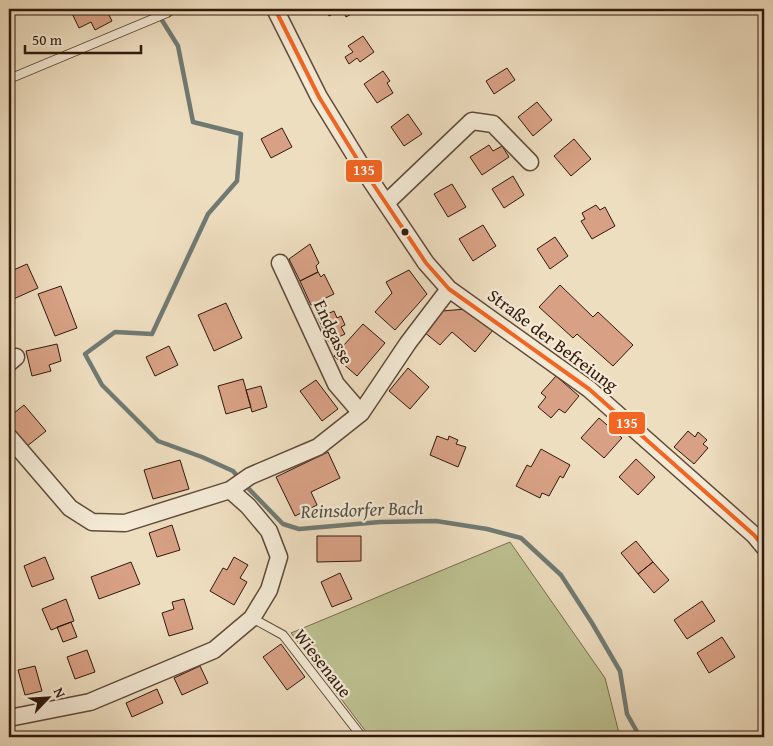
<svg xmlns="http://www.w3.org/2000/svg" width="773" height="746" font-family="'Gentium Book Plus',serif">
<rect width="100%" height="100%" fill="#eedec0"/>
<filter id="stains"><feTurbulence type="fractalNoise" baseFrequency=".004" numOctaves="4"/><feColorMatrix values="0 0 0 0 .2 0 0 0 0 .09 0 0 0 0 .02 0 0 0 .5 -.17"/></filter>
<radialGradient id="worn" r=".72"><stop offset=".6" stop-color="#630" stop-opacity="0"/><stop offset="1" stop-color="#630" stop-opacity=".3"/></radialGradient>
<path fill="#bcc090" stroke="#766c4e" d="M510,542L605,678L620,737H370L291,633Z"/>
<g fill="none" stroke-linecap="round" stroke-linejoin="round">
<path stroke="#707a73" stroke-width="4.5" d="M155,9L178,46L193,122L241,134L237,181L208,214L152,334L115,332L85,354L102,385L158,441L202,457L233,471L239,478
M244,484L283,524L299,529L380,522L436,521L487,529L521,538L561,575L592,623L620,671L627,714L640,737"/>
</g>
<path fill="#d8a185" stroke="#31190c" d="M70,9H106L112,21L95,30L91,22L79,28Z
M325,9H356L357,11L346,17L342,9L329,16Z
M363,36L374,52L360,62L357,58L349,64L345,57L353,52L348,46Z
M507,68L515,80L494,94L486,81Z
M383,71L390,81L387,83L393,93L377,103L364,84Z
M537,102L552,120L533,136L518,117Z
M408,114L422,134L404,146L391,127Z
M282,128L292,147L271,158L261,139Z
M574,139L591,159L571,176L554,156Z
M489,145L493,151L502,146L509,157L482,175L470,157Z
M513,176L524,195L504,208L492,189Z
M452,184L466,207L448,217L434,194Z
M596,205L600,210L605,207L615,226L592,239L581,221L585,219L582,213Z
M483,225L496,246L473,261L459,239Z
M555,237L568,256L550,269L537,249Z
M310,244L319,263L316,266L318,272L300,281L289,259Z
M27,264L38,288L9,301V272Z
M409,270L427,294L395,330L375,312L392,293L386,282Z
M318,272L321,277L324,274L334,294L311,305L300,281Z
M560,285L593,317L598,312L633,345L613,366L577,334L573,338L539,307Z
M61,286L77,328L55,336L38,294Z
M226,303L242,338L214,351L198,315Z
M466,309L493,330L475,352L452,332L440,345L424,332L442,311Z
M334,311L337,318L341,316L345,325L341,327L345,334L329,342L318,318Z
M363,324L385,343L357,376L334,356Z
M57,344L61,361L49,365L51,371L32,376L26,351Z
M169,346L178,365L155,376L146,357Z
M408,368L429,387L410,409L389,391Z
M556,376L579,396L565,413L559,409L551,418L538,407L546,397L541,393Z
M243,379L251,407L226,414L218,386Z
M316,380L338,409L322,421L300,391Z
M261,386L267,407L252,412L246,390Z
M24,405L46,431L26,447L9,427V417Z
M599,418L622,438L604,458L581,438Z
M688,431L695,437L698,432L707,440L703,444L708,448L694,464L674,447Z
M437,436L448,440L449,436L458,440L456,444L466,447L458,467L430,455Z
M541,449L570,465L563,478L560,476L549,496L542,493L540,498L516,486L527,465L531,467Z
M328,452L340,478L311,492L317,505L295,516L276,477Z
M636,459L655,477L638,495L619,477Z
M180,460L189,489L153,499L144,470Z
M172,525L180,550L157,557L149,533Z
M317,536H361V561L317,562Z
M636,541L653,562L638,574L621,553Z
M45,557L54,579L32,587L24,566Z
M234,557L248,565L240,578L247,582L234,605L210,591L223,568L227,570Z
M131,562L140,584L99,599L91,577Z
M653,562L669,580L654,593L638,574Z
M340,573L352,599L332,607L321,582Z
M66,599L74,621L51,630L42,609Z
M184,599L193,629L169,636L162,613L174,609L172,602Z
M702,601L715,621L687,639L674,620Z
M71,622L77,637L63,642L57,627Z
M722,637L735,657L709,673L697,653Z
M281,644L305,677L287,690L263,657Z
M87,650L95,672L75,679L67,657Z
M35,666L42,691L25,695L18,670Z
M200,666L208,683L182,695L174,678Z
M157,689L163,703L132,717L126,703Z"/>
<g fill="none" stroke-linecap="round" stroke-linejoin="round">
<g stroke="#604a39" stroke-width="10">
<path id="lane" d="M9,79L167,13L172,9
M252,618L283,635L362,737"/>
</g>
<g stroke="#604a39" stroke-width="19">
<path id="street" d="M275,9L319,97L365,172L426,263L449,289L589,389L754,535L764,547
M386,203L472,121L493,124L530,162
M280,263L336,384L361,413
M9,363L16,357
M9,437L70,508L92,522L125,523L230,490L250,476L318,447L361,413L408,343L449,289
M9,718L90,702L214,650L252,618L269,590L279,557L269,531L248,506L230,490"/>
</g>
<use href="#lane" stroke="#f4ead6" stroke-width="8"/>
<use href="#street" stroke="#f4ead6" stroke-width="16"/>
<g stroke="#f4ead6" stroke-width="8">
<path id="bus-1" d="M275,9L319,97L365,172L426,263L449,289L589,389L754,535L764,547"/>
</g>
<use href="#bus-1" stroke="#f26522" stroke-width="4"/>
</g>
<circle fill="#31190c" stroke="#f4ead6" stroke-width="2" cx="405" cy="232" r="4.5"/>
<g text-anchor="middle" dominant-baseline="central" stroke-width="4.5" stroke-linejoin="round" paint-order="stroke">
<g font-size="18" fill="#31190c" stroke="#f4ead6">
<text transform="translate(334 332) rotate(65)">Endgasse</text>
<text transform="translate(553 340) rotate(37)">Straße der Befreiung</text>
<text transform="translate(323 663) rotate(52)">Wiesenaue</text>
</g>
<g font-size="19" font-style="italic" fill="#565248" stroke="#f4ead6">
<text transform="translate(362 509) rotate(-2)">Reinsdorfer Bach</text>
</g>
</g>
<g stroke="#f4ead6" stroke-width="2">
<rect x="345" y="159" width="38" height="24" rx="5" fill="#f26522"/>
<rect x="608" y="411" width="38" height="24" rx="5" fill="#f26522"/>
</g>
<g font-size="14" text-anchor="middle" font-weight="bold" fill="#fff">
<text x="364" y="175">135</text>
<text x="627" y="428">135</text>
</g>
<rect width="773" height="746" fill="none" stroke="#eedec0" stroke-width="30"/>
<rect x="10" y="10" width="753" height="726" fill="none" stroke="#31190c" stroke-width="2.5"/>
<rect x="15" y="15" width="743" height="716" fill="none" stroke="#31190c"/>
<g transform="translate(48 698) rotate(65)" stroke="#f4ead6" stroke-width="4" paint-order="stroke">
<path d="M0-4L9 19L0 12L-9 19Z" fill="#31190c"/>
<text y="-8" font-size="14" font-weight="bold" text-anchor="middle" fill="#31190c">N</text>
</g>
<path d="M25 45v8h116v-8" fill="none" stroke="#31190c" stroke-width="2.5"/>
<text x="32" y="45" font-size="15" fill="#31190c" stroke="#f4ead6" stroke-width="4" paint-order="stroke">50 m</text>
<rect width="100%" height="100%" filter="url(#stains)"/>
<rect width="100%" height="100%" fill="url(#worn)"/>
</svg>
